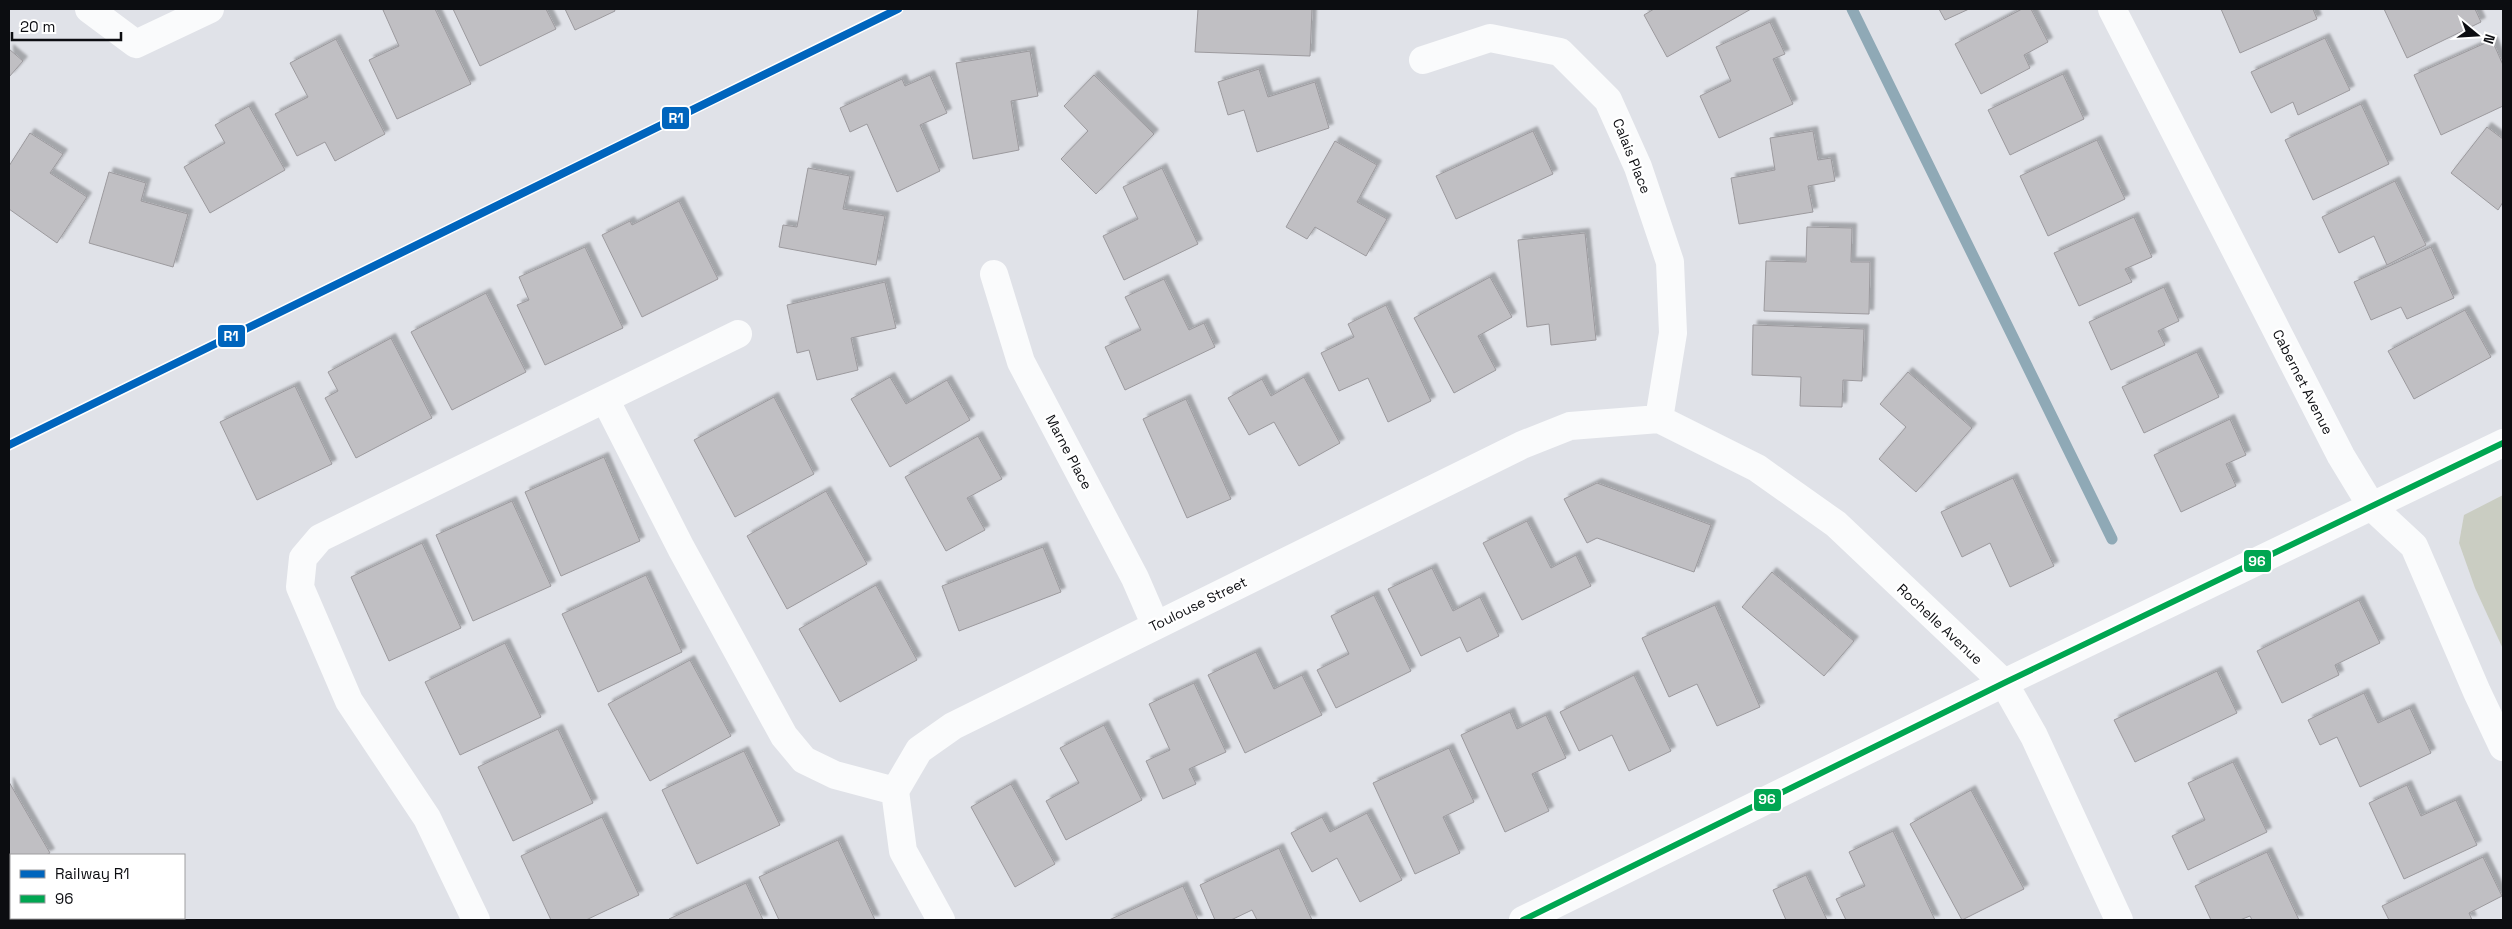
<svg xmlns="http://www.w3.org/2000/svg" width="2512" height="929" font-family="'Space Grotesk',sans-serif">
<defs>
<filter id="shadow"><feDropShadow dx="4.5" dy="-4.5" stdDeviation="1" flood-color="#0004"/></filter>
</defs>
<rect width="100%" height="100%" fill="#e0e2e8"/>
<path fill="#cacdc2" d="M2503,495V649L2475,588L2459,543L2464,515Z"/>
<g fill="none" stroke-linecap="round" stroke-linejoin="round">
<path stroke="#8fa9b6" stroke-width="11" d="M1852,9L2112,539"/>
</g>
<path fill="#c0bfc3" stroke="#9c9a9e" filter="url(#shadow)" d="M386,9H435L471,84L397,119L369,60L399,46L383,10Z
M453,9H546L556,29L480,66Z
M565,9H614L615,11L575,30Z
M1198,9H1312L1310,56L1195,52Z
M1654,9H1751L1667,57L1644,15Z
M1939,9H1969L1945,20Z
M2022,9H2031L2048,42L2024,55L2030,68L1981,94L1955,44Z
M2221,9H2313L2317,19L2240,53Z
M2384,9H2475L2481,22L2407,58Z
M1770,22L1785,54L1773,59L1793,104L1719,138L1700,96L1731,81L1716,47Z
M2325,38L2350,90L2298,115L2293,102L2271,113L2251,72Z
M336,39L385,134L335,161L325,142L297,156L275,114L308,97L290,63Z
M2492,40L2503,65V106L2441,135L2414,75Z
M9,49L23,61L9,77Z
M1030,51L1038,96L1011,101L1019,150L973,159L956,63Z
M1259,69L1268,97L1315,82L1329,128L1257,152L1244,110L1228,115L1218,82Z
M2063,74L2084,119L2010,155L1988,110Z
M930,75L947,113L920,125L940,171L897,192L867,124L850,132L840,108L902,79L905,86Z
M1094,75L1154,134L1096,194L1061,159L1088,131L1064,106Z
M2361,104L2389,164L2313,200L2285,140Z
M249,106L285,170L210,213L184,167L225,143L215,125Z
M2487,127L2503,139V202L2498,210L2451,173Z
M1533,131L1553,174L1456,219L1436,176Z
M1813,131L1818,160L1831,158L1835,181L1808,186L1813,212L1739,224L1731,178L1775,170L1770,138Z
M30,133L63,154L50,173L87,197L57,243L9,209V166Z
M2097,140L2125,199L2048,236L2020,176Z
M1335,141L1377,165L1357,202L1387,219L1366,256L1315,227L1307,239L1286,227Z
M808,168L850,176L843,209L885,216L876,265L779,247L783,225L797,227Z
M1162,168L1198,244L1124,280L1103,236L1138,219L1123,187Z
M109,172L146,183L141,201L188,214L173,267L89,243Z
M2395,181L2426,245L2387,265L2374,236L2339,253L2322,217Z
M679,201L718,279L642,317L602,235L630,221L632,225Z
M2134,217L2152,257L2125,269L2132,282L2079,306L2054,253Z
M1807,227L1852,228L1851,262H1870L1869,314L1764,311L1766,261L1806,262Z
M1585,233L1596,340L1551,345L1549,324L1527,327L1518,240Z
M585,247L623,328L545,365L517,305L529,300L519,277Z
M2431,247L2454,298L2407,319L2401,307L2371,320L2354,282Z
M1490,277L1512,317L1478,336L1496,370L1454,393L1414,318Z
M1164,279L1189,330L1204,323L1215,347L1125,390L1105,347L1141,330L1125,297Z
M885,282L896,328L851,338L858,370L817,380L809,350L797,353L787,305Z
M2164,287L2179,321L2158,331L2165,345L2111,370L2089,322Z
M486,293L526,372L452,410L411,332Z
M1386,305L1431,401L1388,422L1368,378L1339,391L1321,353L1354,337L1348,324Z
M2465,310L2491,357L2414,399L2388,351Z
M1753,325L1864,329L1862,381L1843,380L1842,407L1800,406L1801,377L1752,375Z
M391,338L432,418L356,458L325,398L338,391L328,372Z
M2197,352L2219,397L2144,433L2122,387Z
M1908,372L1972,428L1916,492L1879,459L1906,427L1880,404Z
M890,377L906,404L947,380L970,420L890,467L851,399Z
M1304,377L1340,443L1299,466L1274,422L1249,435L1228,398L1262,379L1271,396Z
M295,386L332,464L257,500L220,422Z
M774,397L814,474L735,517L694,440Z
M1186,399L1231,499L1187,518L1143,419Z
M2230,419L2246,455L2226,464L2236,486L2181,512L2154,455Z
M978,436L1002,479L967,498L985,530L946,551L905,477Z
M604,457L640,541L561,576L525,492Z
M2013,478L2054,566L2010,587L1990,543L1962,557L1941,512Z
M1597,483L1711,525L1694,572L1597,538L1587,543L1564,499Z
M826,491L867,564L787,609L747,536Z
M512,501L551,586L473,621L436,535Z
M1527,521L1551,568L1576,555L1591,586L1522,620L1483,543Z
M422,543L461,628L389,661L351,577Z
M1043,547L1061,592L959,631L942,586Z
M1432,568L1453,611L1480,597L1499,636L1467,652L1460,637L1421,656L1388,589Z
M1772,572L1854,641L1824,676L1742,607Z
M646,575L682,652L598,692L562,614Z
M876,585L917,660L840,702L799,629Z
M1374,595L1411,671L1336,708L1317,670L1349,654L1331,616Z
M2359,600L2380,643L2335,665L2339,675L2282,703L2257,651Z
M1715,605L1760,707L1717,726L1697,684L1669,697L1642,638Z
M505,643L541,717L460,755L425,682Z
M1256,652L1274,689L1302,675L1322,715L1245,753L1208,675Z
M690,660L731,736L650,781L608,704Z
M2217,671L2237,713L2135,762L2114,720Z
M1634,675L1671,751L1629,771L1612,735L1579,751L1560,712Z
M1194,683L1226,752L1189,769L1196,784L1163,799L1146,761L1170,750L1149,704Z
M2364,693L2378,723L2410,708L2431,753L2360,787L2337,737L2320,745L2308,720Z
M1510,712L1517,729L1546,715L1566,758L1532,774L1549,811L1505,832L1461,735Z
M1104,725L1142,800L1066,840L1046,801L1079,783L1060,748Z
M558,729L593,803L513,841L478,767Z
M1449,748L1474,802L1443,817L1460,853L1415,874L1373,783Z
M744,751L780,825L697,864L662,790Z
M2233,762L2267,832L2188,870L2172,836L2205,820L2188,783Z
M9,782L50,853L46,855H11V875L9,877Z
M1011,784L1055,864L1015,887L971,807Z
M2407,785L2421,816L2456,800L2477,845L2404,879L2369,803Z
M1971,790L2024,889L1962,920L1910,824Z
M1367,813L1402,880L1360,902L1337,858L1312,872L1291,833L1322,817L1330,832Z
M602,817L639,895L586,920H551L521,856Z
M1893,831L1935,920H1846L1836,899L1865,886L1849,852Z
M838,840L875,920H779L759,877Z
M1279,848L1312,920H1257L1252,910L1231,920H1215L1200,885Z
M2267,852L2299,920H2252L2250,916L2240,920H2211L2195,886Z
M2483,857L2502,896L2469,913L2472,920H2389L2382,906Z
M1806,875L1827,920H1786L1773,890Z
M746,883L763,920H669V919Z
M1183,886L1198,920H1109Z
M43,918H132L129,920H45Z"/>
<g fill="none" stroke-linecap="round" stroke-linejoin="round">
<path stroke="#fafbfc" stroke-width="28" d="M89,9L136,44L210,9
M2112,9L2341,456L2372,507L2414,546L2477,692L2503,747
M1423,60L1490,38L1560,52L1608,100L1638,167L1670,262L1673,333L1659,419
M994,274L1021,362L1135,578L1155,624
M605,399L681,548L784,736L804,760L835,775L895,791
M1659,419L1757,468L1836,524L2004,683L2034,736L2119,920
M476,920L427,818L349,701L300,587L303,558L320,538L738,334
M941,920L903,851L895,791L919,750L953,726L1522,445L1570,426L1659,419
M1523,920L2004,683L2503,443"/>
<g stroke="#fff" stroke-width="10">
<path id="bus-1" d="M1523,920L2004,683L2503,443"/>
</g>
<use href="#bus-1" stroke="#00a651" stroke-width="6"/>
<g stroke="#fff" stroke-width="11">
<path id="rail-1" d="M9,445L898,9"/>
</g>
<use href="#rail-1" stroke="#0065bd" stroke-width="8"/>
</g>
<g text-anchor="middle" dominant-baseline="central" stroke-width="5" stroke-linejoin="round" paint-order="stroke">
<g font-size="14" fill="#0c0d11" stroke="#fff">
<text transform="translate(1632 156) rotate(68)">Calais Place</text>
<text transform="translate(2303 382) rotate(63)">Cabernet Avenue</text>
<text transform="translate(1069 452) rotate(62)">Marne Place</text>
<text transform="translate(1198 604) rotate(-26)">Toulouse Street</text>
<text transform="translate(1940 624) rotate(43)">Rochelle Avenue</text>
</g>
</g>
<g stroke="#fff" stroke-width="2">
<rect x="661" y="106" width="29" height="24" rx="5" fill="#0065bd"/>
<rect x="217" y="324" width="29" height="24" rx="5" fill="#0065bd"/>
<rect x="2243" y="549" width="29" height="24" rx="5" fill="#00a651"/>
<rect x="1753" y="788" width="29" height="24" rx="5" fill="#00a651"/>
</g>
<g font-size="14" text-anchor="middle" font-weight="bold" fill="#fff">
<text x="676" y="123">R1</text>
<text x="231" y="341">R1</text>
<text x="2257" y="566">96</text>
<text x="1767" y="804">96</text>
</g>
<rect width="2512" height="929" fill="none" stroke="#0c0d11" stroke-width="20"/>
<rect x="10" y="854" width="175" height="65" fill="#ffffff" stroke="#9e9ea0"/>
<rect x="20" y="870" width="25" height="8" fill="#0065bd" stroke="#9e9ea0"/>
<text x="55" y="879" font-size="15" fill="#0c0d11">Railway R1</text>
<rect x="20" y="895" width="25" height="8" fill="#00a651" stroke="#9e9ea0"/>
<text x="55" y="904" font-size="15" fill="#0c0d11">96</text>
<g transform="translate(2477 35) rotate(108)" stroke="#ffffff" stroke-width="4" paint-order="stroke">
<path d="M0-4L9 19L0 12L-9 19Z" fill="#0c0d11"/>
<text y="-8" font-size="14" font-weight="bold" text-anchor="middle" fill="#0c0d11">N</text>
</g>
<path d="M12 32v8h109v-8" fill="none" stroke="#0c0d11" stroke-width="2.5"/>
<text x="20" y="32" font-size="15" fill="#0c0d11" stroke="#ffffff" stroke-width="4" paint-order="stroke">20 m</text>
</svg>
